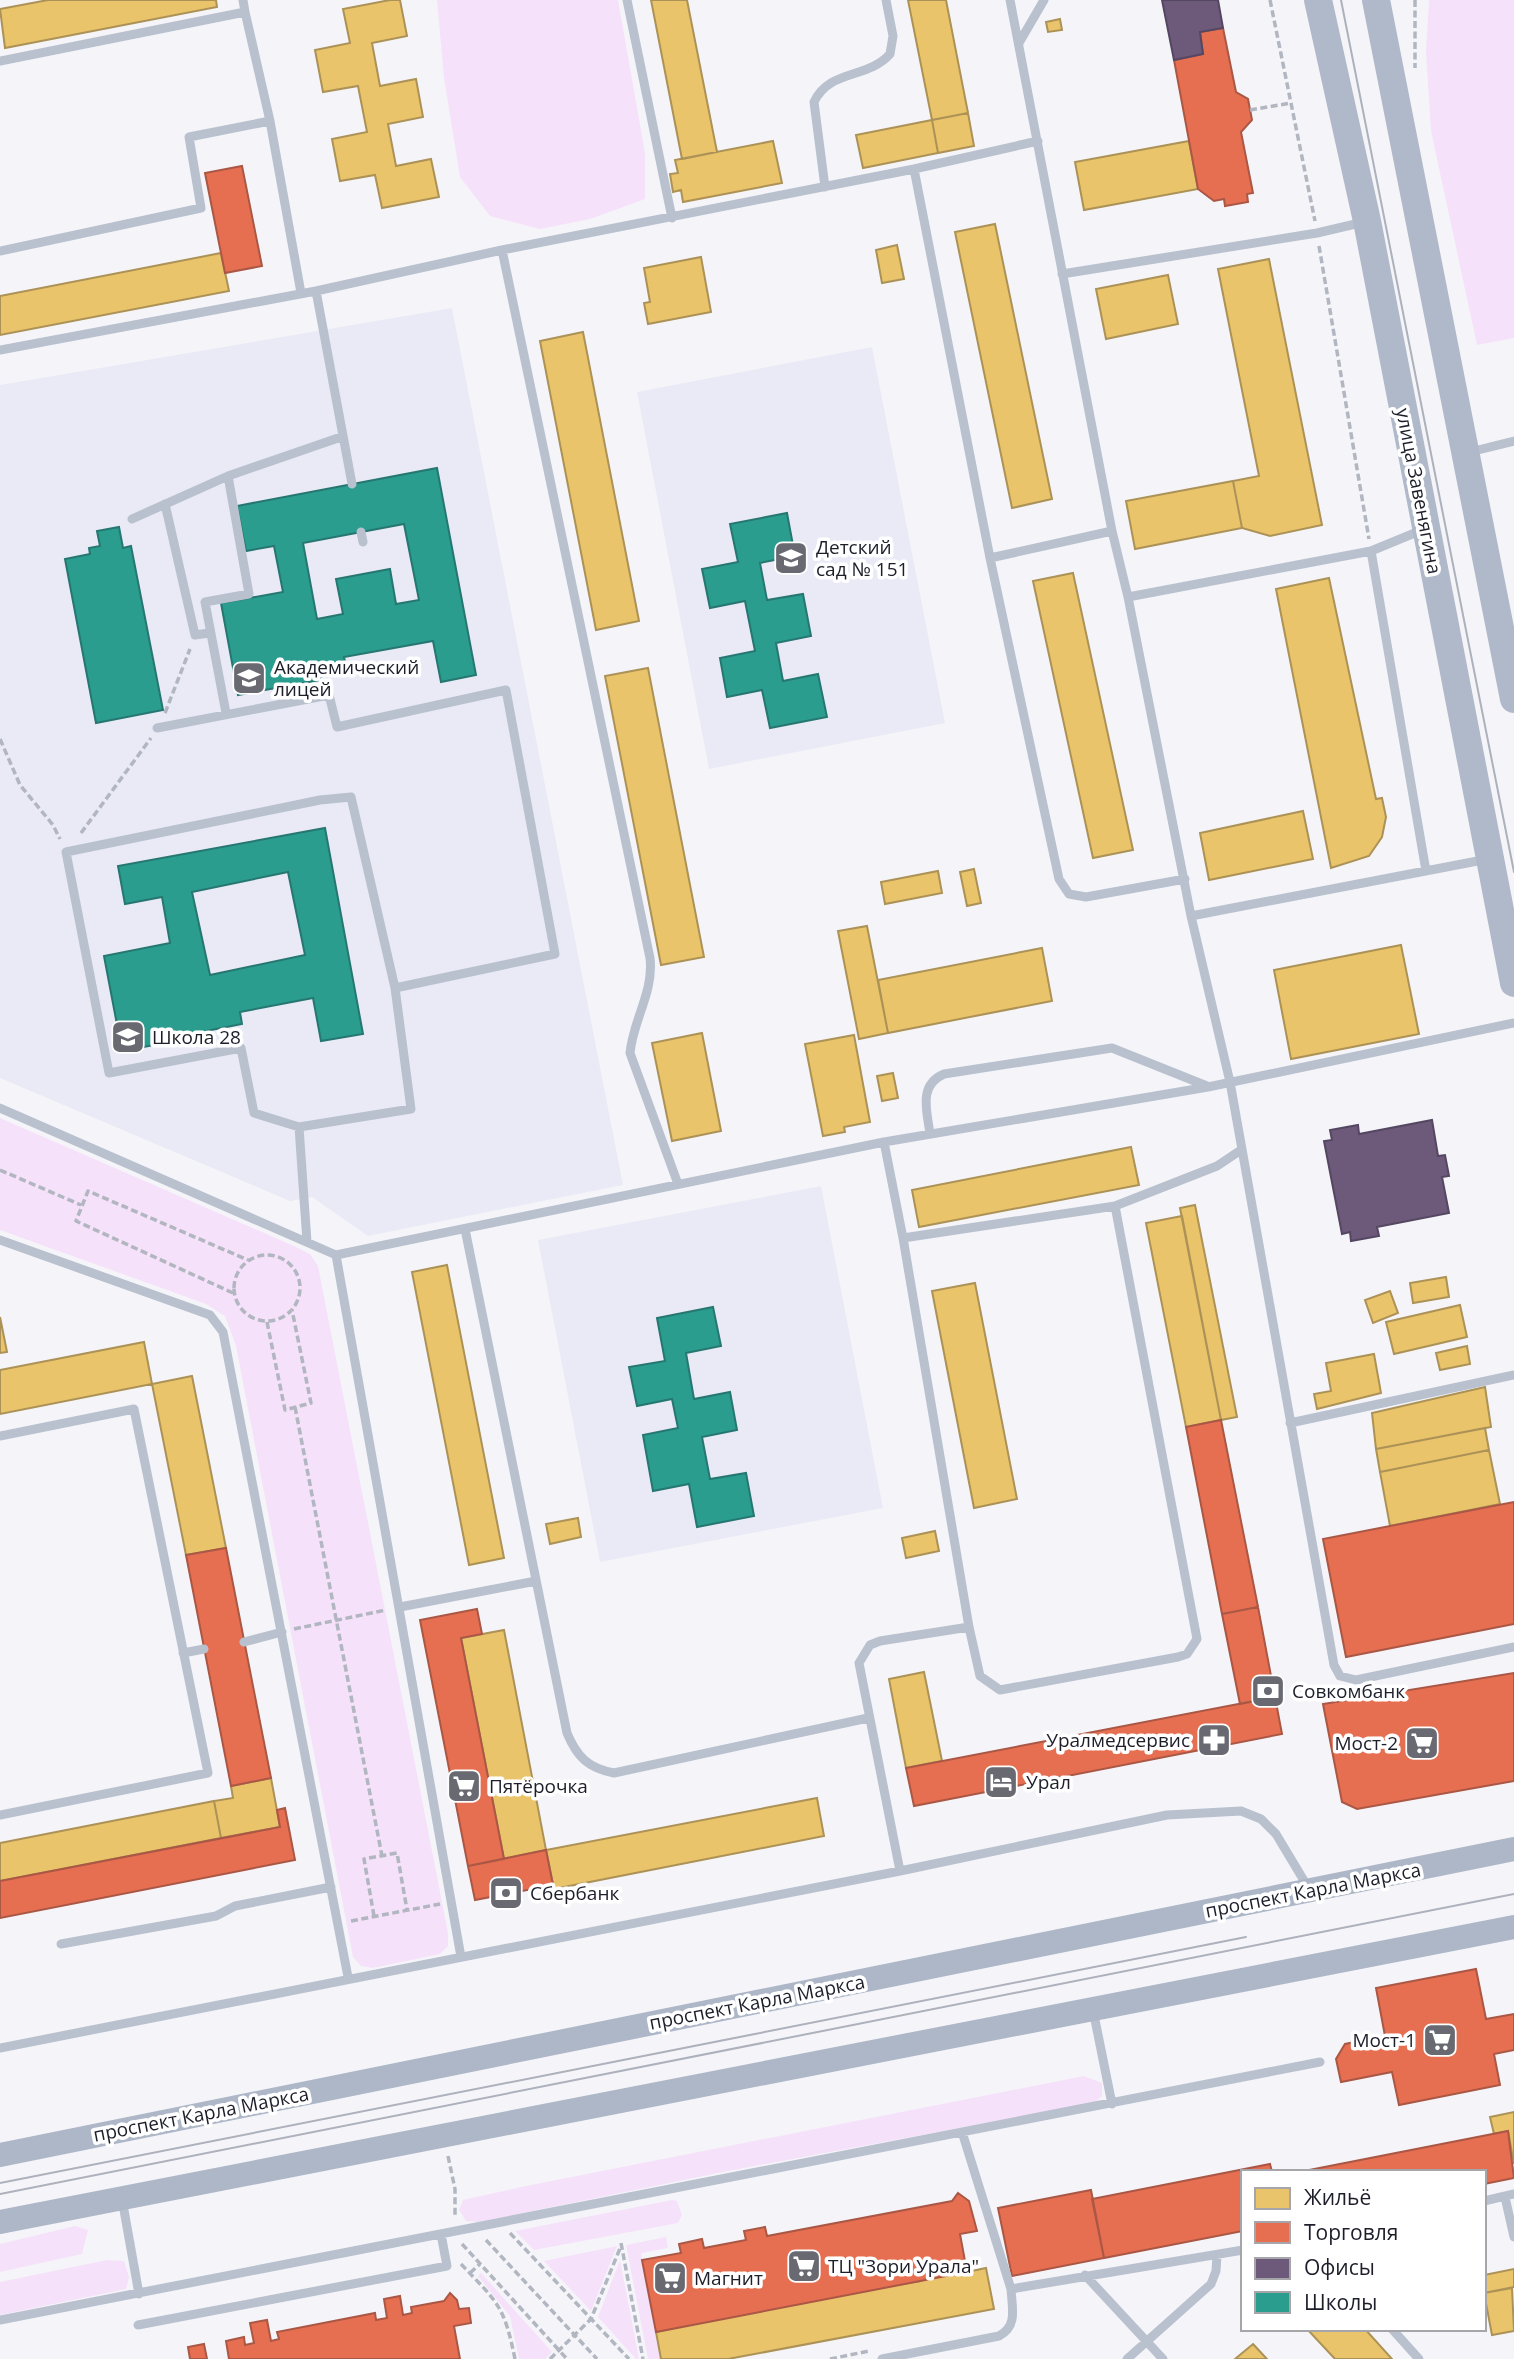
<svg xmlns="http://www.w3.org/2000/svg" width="1514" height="2359" font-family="'Open Sans',sans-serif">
<rect width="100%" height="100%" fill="#f5f5f9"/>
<path fill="#e9eaf5" d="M452,308L623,1185L368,1236L312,1197L290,1201L0,1078V385Z
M872,347L945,723L709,769L637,392Z
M821,1186L883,1508L600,1562L538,1240Z"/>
<path fill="#f6e1fa" d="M437,0H618L645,153V199L590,219L540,229L490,216L460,177L444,78Z
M1429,0H1514V338L1477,345L1431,131L1426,51Z
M0,1118L294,1246L310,1254L318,1266L448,1933V1946L440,1954L373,1968L361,1966L353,1957L236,1346L225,1316L206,1304L0,1230Z
M1084,2076L1102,2083V2096L1094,2103L728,2171L479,2222L466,2221L459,2210L463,2200L521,2187Z
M672,2200L677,2201L682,2215L678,2223L534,2250L515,2231Z
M75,2226L88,2230L82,2254L0,2272V2244Z
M666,2237L668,2248L641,2253L661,2359H648L626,2245Z
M617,2246L591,2311L544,2261Z
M107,2260L124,2261L129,2277L126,2289L0,2315V2282Z
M620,2260L639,2359H636L598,2317Z
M481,2273L552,2352L545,2359H519L510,2316L478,2276Z"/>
<path fill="#e9c46a" stroke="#ac9257" stroke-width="2" d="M48,0H216L217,7L5,48L0,9Z
M390,0H400L407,36L372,43L380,86L416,79L423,117L388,124L396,166L431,159L439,197L382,208L375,175L340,181L332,139L367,132L358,86L323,92L315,50L350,43L343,9Z
M651,0H687L717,152L682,159Z
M908,0H946L968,113L932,120Z
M1060,19L1062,30L1048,32L1046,22Z
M968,113L974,146L938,153L932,120Z
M932,120L938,153L863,168L856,135Z
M773,141L782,183L683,202L681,190L673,192L670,174L678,173L675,160Z
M1189,141L1198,189L1084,210L1075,162Z
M995,224L1052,499L1012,508L955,232Z
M897,245L904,279L882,283L876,250Z
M221,253L229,291L0,335V296Z
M701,257L711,312L648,324L644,303L650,302L644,268Z
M1269,259L1322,525L1270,536L1242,528L1233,481L1259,476L1218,269Z
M1168,275L1178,324L1106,339L1096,289Z
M583,332L639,621L596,630L540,341Z
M1233,481L1242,528L1135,549L1126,501Z
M1073,573L1133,850L1093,858L1033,581Z
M1329,578L1376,799L1382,798L1386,817L1382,837L1369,856L1331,868L1276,589Z
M648,668L704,957L661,965L605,676Z
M1303,811L1313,859L1209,880L1200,833Z
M974,869L981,903L967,906L960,872Z
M938,871L942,893L885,904L881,882Z
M867,926L888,1033L859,1039L838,931Z
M1401,945L1419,1034L1291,1059L1274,970Z
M1042,948L1052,1001L888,1033L878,980Z
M702,1033L721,1131L672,1141L652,1043Z
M854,1035L870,1122L844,1127L845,1132L823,1136L805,1044Z
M893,1073L898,1098L882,1101L877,1076Z
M1131,1147L1139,1185L919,1227L912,1190Z
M1195,1205L1237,1417L1221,1420L1180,1208Z
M1182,1216L1221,1420L1186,1427L1146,1223Z
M447,1265L504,1558L469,1565L412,1272Z
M1446,1277L1449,1297L1413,1303L1410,1283Z
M975,1283L1017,1499L974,1508L932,1291Z
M1390,1291L1398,1313L1373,1323L1365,1300Z
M1460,1305L1467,1337L1394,1354L1386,1322Z
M0,1317L7,1352L0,1353Z
M144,1342L152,1384L0,1414V1370Z
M1467,1346L1470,1364L1440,1370L1436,1353Z
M1374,1354L1381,1393L1317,1409L1314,1394L1331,1391L1326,1363Z
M192,1376L226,1548L186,1555L152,1384Z
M1485,1387L1491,1427L1376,1449L1372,1413Z
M1485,1428L1489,1450L1380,1472L1376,1449Z
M1489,1450L1500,1504L1390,1526L1380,1472Z
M578,1518L581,1537L550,1544L546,1524Z
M935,1531L939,1551L906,1558L902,1538Z
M504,1630L546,1850L504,1859L461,1638Z
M924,1672L942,1761L906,1768L889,1679Z
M271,1778L280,1827L221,1838L214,1801L233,1798L231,1786Z
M817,1798L824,1836L554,1889L546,1850Z
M214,1801L221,1838L0,1881V1843Z
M1514,2112V2164L1508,2131L1494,2134L1490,2117Z
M966,2268L967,2272L986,2268L994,2309L728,2359H661L656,2332L673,2328L672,2324L720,2315V2318L802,2300L803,2303L884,2284L885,2287L921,2281L920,2277Z
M1514,2269V2287L1484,2293V2275Z
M1512,2288L1514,2331L1492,2335L1484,2293Z
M1307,2329H1365L1392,2359H1335Z
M1253,2344L1267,2359H1235Z"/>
<path fill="#e76f51" stroke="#aa5745" stroke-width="2" d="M1223,28L1236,92L1248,99L1252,120L1241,132L1253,193L1247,194L1248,202L1225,206L1224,199L1214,201L1198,189L1174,60L1203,54L1200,32Z
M242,166L262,266L225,273L205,173Z
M1221,1420L1258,1607L1222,1614L1186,1427Z
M1514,1502V1624L1346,1657L1323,1539Z
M226,1548L271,1778L231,1786L186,1555Z
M1258,1607L1275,1697L1240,1704L1222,1614Z
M477,1609L482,1634L461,1638L504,1859L468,1866L420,1620Z
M1514,1673V1781L1357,1809L1342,1802L1323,1704Z
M1275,1697L1282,1734L914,1806L906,1768Z
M285,1808L295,1860L0,1918V1881L280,1827L277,1810Z
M546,1850L553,1885L475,1900L468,1866Z
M1476,1969L1486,2019L1514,2014V2050L1494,2054L1500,2085L1399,2105L1392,2072L1341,2082L1336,2059L1345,2044L1385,2036L1376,1988Z
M1508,2131L1514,2178L1484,2184V2172H1299Z
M1270,2164L1272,2172H1243V2231L1104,2258L1092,2199Z
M1091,2190L1104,2258L1012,2276L998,2208Z
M958,2193L969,2201L977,2231L960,2234L967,2272L656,2332L642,2260L681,2253L679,2244L702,2239L704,2248L746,2240L744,2231L765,2227L767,2236L952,2201Z
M450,2293L457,2300L459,2309L469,2308L471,2323L454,2326L460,2359H229L226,2341L244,2337L245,2345L254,2343L250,2323L267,2320L271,2341L279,2339L277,2332L375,2313L376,2320L387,2318L384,2299L400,2296L403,2315L412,2313L411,2307L444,2301Z
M204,2344L207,2359H190L188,2347Z"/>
<path fill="#6d597a" stroke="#554762" stroke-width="2" d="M1162,0H1218L1223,28L1200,32L1203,54L1174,60Z
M1432,1120L1438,1156L1445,1155L1449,1176L1442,1177L1449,1213L1377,1227L1379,1236L1351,1241L1350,1232L1342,1234L1324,1141L1332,1140L1330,1130L1358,1125L1359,1134Z"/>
<path fill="#2a9d8f" stroke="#267771" stroke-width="2" fill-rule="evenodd" d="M437,468L476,675L441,682L433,641L344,657L347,671L319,677L320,680L238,695L221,603L283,592L274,546L246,551L237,506ZM404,524L419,600L396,604L390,569L336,579L343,614L317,619L303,543Z
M787,513L795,556L760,563L767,600L803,594L811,636L776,643L783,681L818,674L827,717L770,728L762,690L727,697L720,658L755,651L745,601L710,608L702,569L738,562L730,524Z
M119,527L123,548L131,546L163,710L96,723L65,559L90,554L89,548L100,546L97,531Z
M325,828L363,1034L321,1041L313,998L240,1012L242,1024L206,1031L207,1035L122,1051L104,956L170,943L162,897L125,904L118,866ZM288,872L305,955L210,975L192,892Z
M713,1307L721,1346L686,1353L694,1399L730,1392L737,1430L702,1437L710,1479L746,1473L754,1516L697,1527L689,1484L653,1491L643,1435L678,1428L672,1399L637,1406L629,1367L665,1361L657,1318Z"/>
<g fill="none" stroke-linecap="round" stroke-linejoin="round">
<path stroke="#b1b6c0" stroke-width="3.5" stroke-dasharray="7 3.5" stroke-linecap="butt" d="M1270,0L1315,221
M1415,0V68
M1250,110L1291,103
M1319,246L1369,539
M165,713L190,649
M0,739L20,785L53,825L60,839
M81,833L151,738
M0,1170L81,1205
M234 1288a33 33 0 1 1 66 0a33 33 0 1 1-66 0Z
M233,1293L76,1221L88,1191L248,1260
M267,1322L285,1410L311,1403L292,1310
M295,1407L382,1856
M294,1629L386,1610
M374,1916L364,1859L397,1853L407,1910
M351,1921L440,1904
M448,2156L455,2189V2218
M510,2233L629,2359
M486,2240L597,2359
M621,2243L643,2359
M462,2244L567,2359
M461,2264C498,2303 504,2305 515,2359
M470,2273L480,2264
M550,2359L591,2319L621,2246
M830,2359L869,2351"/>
<path stroke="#b9c1cf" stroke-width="9" d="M243,0L245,12
M627,0L672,218
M1010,0L1112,531L1128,597L1191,916L1230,1082L1334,1665L1340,1676L1356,1680L1514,1647
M1019,43L1044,0
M0,61L245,12L270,121L301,293
M914,169L990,558L1059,879L1069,894L1086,897L1185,879
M825,187L814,102C829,69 868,79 890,54L893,36L886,0
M502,250L650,958C654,992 633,1020 630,1053L678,1184
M0,251L201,208L189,137L270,121
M1062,274L1317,233L1364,222
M316,291L352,484
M0,350L316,291L502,250L914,169L1038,141
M1470,452L1514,441
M165,504L195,635L209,633
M132,519L228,476L341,437
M361,532L363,542
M1371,551L1426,871
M990,558L1112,531
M1128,597L1371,551L1422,530
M226,713L205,602L249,594L228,476
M157,728L329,695L337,727L506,690L555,954L395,988
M351,797L395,988L411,1109L299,1127L254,1113L241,1048L109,1073L66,852L320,800Z
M1191,916L1488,859
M0,1108L336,1255L461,1957
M299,1127L307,1242
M930,1134C927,1111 918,1085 944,1074L1112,1048L1207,1086
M884,1142L903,1238
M465,1229L567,1733C577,1757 588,1768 614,1773L868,1718
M0,1240L210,1315L223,1332L348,1977
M336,1255L884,1142L1208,1087L1514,1023
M1290,1423L1514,1375
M0,1436L134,1409L208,1773L0,1815
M400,1607L536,1581
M969,1627L980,1676L1000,1690L1178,1657L1187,1654L1197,1639L1115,1206
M244,1642L282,1632
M183,1653L204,1649
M900,1871L859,1663L870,1645L880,1641L969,1627L903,1238L1115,1206L1217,1166L1241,1150
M61,1944L216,1916L235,1906L331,1887
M1093,2010L1112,2104
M0,2048L900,1871L1167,1815L1241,1811L1261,1819L1276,1834L1309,1889
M962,2132L1011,2289L1243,2250
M1505,2197L1514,2237
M122,2199L139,2294
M1484,2201L1514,2194
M1085,2275L1163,2359
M0,2320L1320,2062
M138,2325L447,2266L441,2234
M1392,2329L1419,2359
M882,2359L999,2336C1018,2326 1012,2308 1011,2289
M1127,2359L1211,2284L1216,2271L1217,2255"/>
<path stroke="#aeb7c7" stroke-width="24" d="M0,2155L1514,1849
M0,2222L1514,1927"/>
<path stroke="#b0b9c9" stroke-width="28" d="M1318,0L1367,221L1514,983
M1376,0L1514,699"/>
<path stroke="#acb1bb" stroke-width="2" d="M1341,0L1514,872
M0,2183L1246,1937
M0,2194L1514,1894"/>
</g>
<defs>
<g id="school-square" transform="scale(1.75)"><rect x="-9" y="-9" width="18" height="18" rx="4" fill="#696972" stroke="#fff"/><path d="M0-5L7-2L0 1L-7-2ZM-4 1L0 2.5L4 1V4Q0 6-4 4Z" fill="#fff"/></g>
<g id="bank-square" transform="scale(1.75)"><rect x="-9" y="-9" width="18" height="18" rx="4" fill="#696972" stroke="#fff"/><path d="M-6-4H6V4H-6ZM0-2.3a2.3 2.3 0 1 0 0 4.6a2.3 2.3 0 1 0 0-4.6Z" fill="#fff"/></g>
<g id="pharmacy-square" transform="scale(1.75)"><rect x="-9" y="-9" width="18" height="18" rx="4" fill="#696972" stroke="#fff"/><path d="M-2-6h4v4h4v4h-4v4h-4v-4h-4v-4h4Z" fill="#fff"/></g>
<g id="supermarket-square" transform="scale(1.75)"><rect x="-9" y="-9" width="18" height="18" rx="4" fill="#696972" stroke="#fff"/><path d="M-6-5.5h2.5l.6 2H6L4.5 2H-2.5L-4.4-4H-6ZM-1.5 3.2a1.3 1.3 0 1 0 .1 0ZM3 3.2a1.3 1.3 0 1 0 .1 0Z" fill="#fff"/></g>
<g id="hotel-square" transform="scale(1.75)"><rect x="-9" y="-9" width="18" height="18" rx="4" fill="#696972" stroke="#fff"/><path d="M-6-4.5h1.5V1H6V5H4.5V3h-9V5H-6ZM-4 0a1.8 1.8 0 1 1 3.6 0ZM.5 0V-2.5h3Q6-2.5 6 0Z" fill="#fff"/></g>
</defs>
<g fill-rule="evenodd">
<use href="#school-square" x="791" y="558"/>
<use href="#school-square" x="249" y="678"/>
<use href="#school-square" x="128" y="1037"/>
<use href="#bank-square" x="1268" y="1691"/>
<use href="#pharmacy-square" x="1214" y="1740"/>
<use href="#supermarket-square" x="1422" y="1743"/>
<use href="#hotel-square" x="1001" y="1782"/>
<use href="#supermarket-square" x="464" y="1786"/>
<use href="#bank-square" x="506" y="1893"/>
<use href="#supermarket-square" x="1440" y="2040"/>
<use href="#supermarket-square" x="804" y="2266"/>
<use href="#supermarket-square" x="670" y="2278"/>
</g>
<g text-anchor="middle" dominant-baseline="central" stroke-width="7" stroke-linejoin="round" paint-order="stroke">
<g font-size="19" fill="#1d1e2a" stroke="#fff">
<text transform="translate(1419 491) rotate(79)">улица Завенягина</text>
<text transform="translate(1313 1890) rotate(-11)">проспект Карла Маркса</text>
<text transform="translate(757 2002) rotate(-11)">проспект Карла Маркса</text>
<text transform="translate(201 2114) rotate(-11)">проспект Карла Маркса</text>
</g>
<g font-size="19" fill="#1d1e2a" stroke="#fff" text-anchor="start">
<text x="816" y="547">Детский<tspan x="816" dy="22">сад № 151</tspan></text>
<text x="274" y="667">Академический<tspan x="274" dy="22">лицей</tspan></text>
<text x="152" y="1037">Школа 28</text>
<text x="1292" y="1691">Совкомбанк</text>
<text x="1190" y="1740" text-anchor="end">Уралмедсервис</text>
<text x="1398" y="1743" text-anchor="end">Мост-2</text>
<text x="1026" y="1782">Урал</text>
<text x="489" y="1786">Пятёрочка</text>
<text x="530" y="1893">Сбербанк</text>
<text x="1416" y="2040" text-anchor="end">Мост-1</text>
<text x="828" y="2266">ТЦ "Зори Урала"</text>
<text x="694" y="2278">Магнит</text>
</g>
</g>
<rect x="1241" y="2170" width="245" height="161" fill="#ffffff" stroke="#a5a5aa" stroke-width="2"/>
<rect x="1255" y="2188" width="35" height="21" fill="#e9c46a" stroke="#a5a5aa" stroke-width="2"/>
<text x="1304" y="2205" font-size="21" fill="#1d1e2a">Жильё</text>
<rect x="1255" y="2222" width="35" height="21" fill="#e76f51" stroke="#a5a5aa" stroke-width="2"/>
<text x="1304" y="2240" font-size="21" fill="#1d1e2a">Торговля</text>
<rect x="1255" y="2258" width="35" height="21" fill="#6d597a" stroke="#a5a5aa" stroke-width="2"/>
<text x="1304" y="2275" font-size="21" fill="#1d1e2a">Офисы</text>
<rect x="1255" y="2292" width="35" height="21" fill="#2a9d8f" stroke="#a5a5aa" stroke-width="2"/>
<text x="1304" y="2310" font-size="21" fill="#1d1e2a">Школы</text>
</svg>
